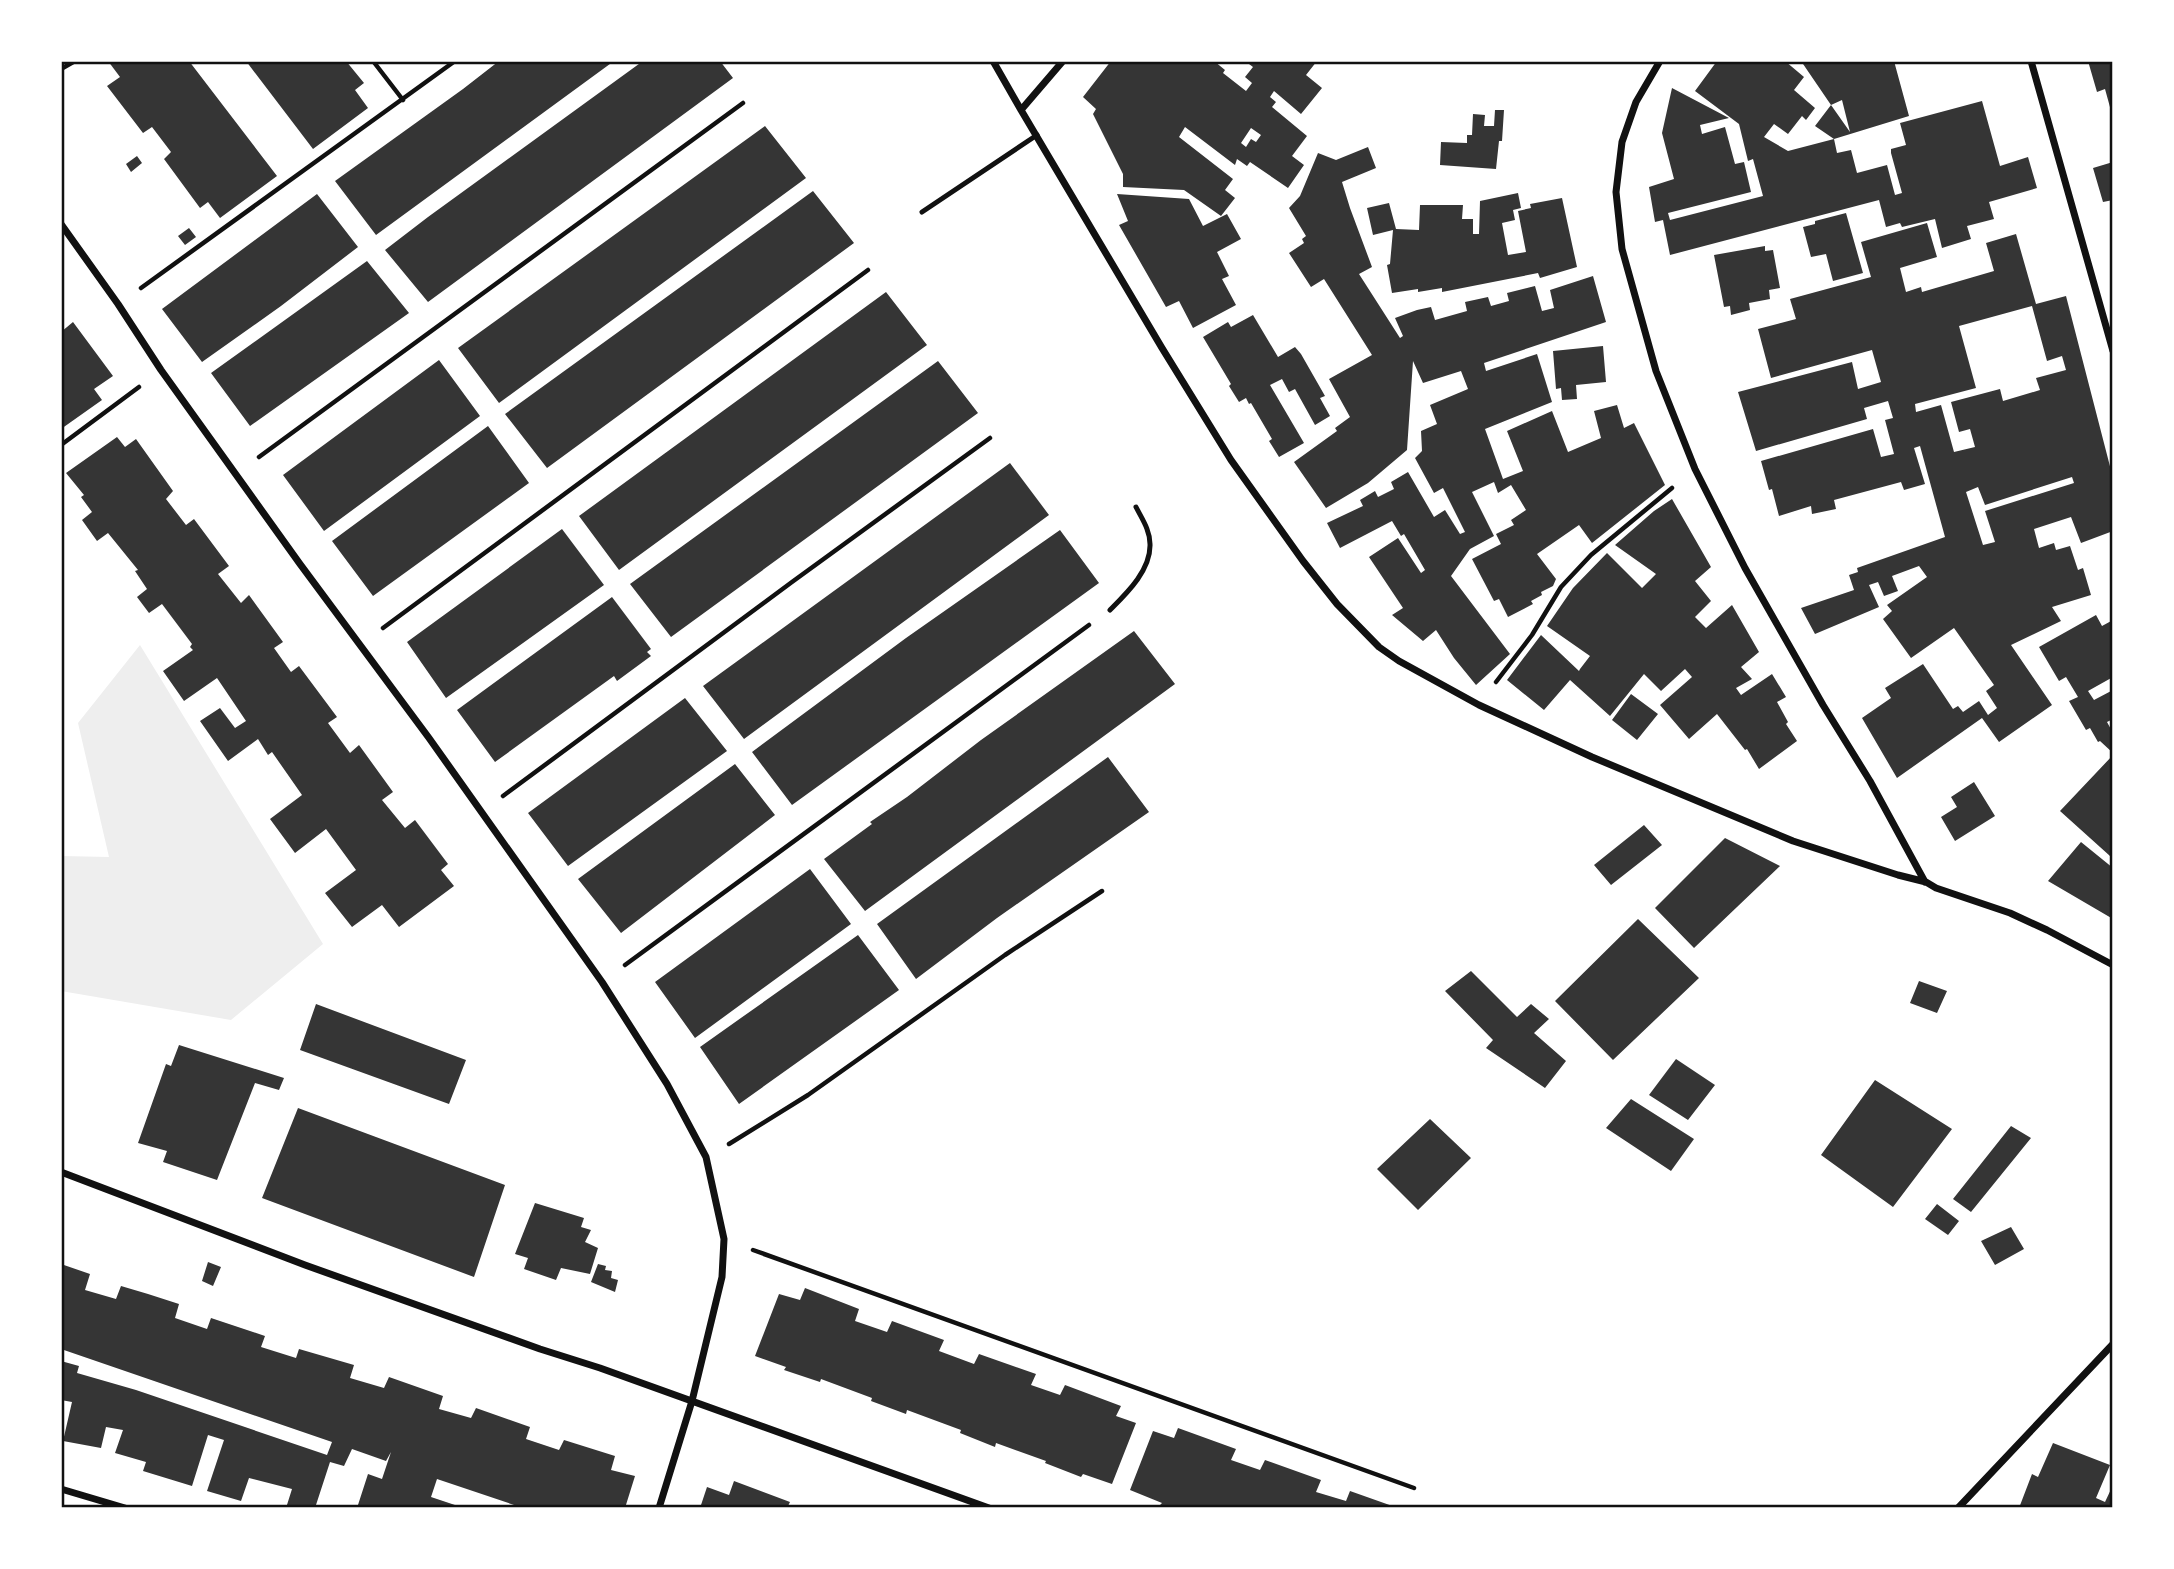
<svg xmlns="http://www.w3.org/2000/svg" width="2174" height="1569" font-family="'Space Grotesk',sans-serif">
<rect width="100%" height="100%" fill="#fff"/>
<path fill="#eee" d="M140,645L323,944L231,1020L61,991V856L109,857L78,723Z"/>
<path fill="#353535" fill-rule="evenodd" d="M108,61H189L277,176L220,218L208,202L200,208L164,159L171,152L152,127L143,133L107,86L120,77Z
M246,61H346L364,83L355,90L368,108L313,149Z
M499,61H614L376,235L335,181L463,89Z
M643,61H720L733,78L428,302L385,250L428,217Z
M1111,61H1214L1225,70L1223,73L1246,91L1252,83L1245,77L1253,67L1245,61H1317L1306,75L1322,88L1301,114L1274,91L1270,97L1276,102L1272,107L1307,136L1292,156L1304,165L1288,188L1250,162L1247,166L1237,159L1235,165L1185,127L1179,137L1233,179L1225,190L1235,198L1221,216L1184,190L1123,187V174L1093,114L1096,109L1083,97ZM1251,128L1261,135L1256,142L1251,139L1246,147L1241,143Z
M1717,61H1785L1804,77L1794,90L1815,108L1806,120L1802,116L1788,134L1774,124L1764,137L1788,151L1834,139L1815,126L1831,105L1850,132L1842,100L1831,105L1801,61H1894L1909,116L1834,139L1837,153L1851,150L1857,173L1887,165L1895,195L1902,193L1891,153V149L1906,145L1900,123L1982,101L2000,166L2028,157L2037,188L1989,202L1994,219L1967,226L1971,239L1942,248L1935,219L1902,227L1900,223L1886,227L1879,200L1670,255L1663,220L1655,222L1649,187L1674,179L1662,133L1672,88L1729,118L1700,125L1702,134L1725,127L1735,164L1744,162L1751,192L1668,213L1670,220L1763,196L1753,159L1748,161L1739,124L1695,91Z
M2088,61H2113V118L2105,89L2097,92Z
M1495,110H1504L1502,141H1499L1496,169L1440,165L1441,142L1467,143V135H1472L1473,114L1485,115L1484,126H1494Z
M765,126L806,178L499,403L458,348Z
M1368,147L1376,168L1342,182L1350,208L1372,267L1359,274L1400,338L1403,336L1395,318L1417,310L1431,307L1435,320L1467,311L1465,302L1488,297L1491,306L1509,301L1507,293L1535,286L1542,311L1554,308L1550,290L1593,276L1606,322L1484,363L1486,371L1537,354L1552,402L1485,429L1503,479L1523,471L1507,431L1552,411L1568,452L1601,438L1594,411L1617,405L1624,428L1634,423L1665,485L1592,543L1579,525L1537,554L1556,579L1553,586L1541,592L1542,595L1531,601L1533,604L1508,617L1499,599L1494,601L1472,559L1501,544L1496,534L1514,525L1511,520L1526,510L1511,485L1498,493L1494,482L1472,492L1494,536L1470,549L1451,576L1510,654L1476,685L1454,658L1436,630L1423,641L1392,615L1403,608L1369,557L1398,538L1421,573L1425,570L1404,534L1401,536L1392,521L1340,548L1327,523L1363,506L1360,500L1375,491L1378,497L1394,489L1391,482L1408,472L1434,517L1445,510L1460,534L1465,532L1443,488L1434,493L1415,458L1422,451L1421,431L1437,424L1430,405L1468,389L1461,371L1423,383L1413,361L1407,450L1368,483L1326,508L1294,462L1337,431L1335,428L1350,417L1329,379L1372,355L1324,279L1311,287L1289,253L1304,243L1302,239L1306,236L1289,208L1300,196L1318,153L1336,160Z
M137,156L142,163L131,172L126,164Z
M2113,162V200L2103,202L2093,168Z
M813,191L854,243L547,468L505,414Z
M1518,193L1521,208L1513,210L1515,220L1502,223L1508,255L1526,252L1518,211L1531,208L1530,204L1562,198L1577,267L1540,278L1538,273L1442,292V288L1418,292V289L1392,293L1387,265L1390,264L1393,230L1373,235L1367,208L1389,203L1396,229L1419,230L1420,205H1463L1462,219H1473V234H1479L1480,201Z
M317,194L358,247L281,306L202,362L162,309Z
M1117,194L1189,199L1203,226L1227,214L1241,239L1217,252L1229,276L1222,279L1236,305L1193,328L1179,301L1166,307L1119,225L1128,221Z
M1846,213L1863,273L1833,281L1826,254L1811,257L1803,227L1815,224V221Z
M1927,223L1937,257L1900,268L1906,292L1921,287L1922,292L1994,271L1986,243L2016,234L2036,304L2066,296L2113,478V531L2081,543L2071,517L2034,529L2039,548L2054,543L2056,550L2070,546L2078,570L2083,568L2091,595L2052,607L2061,621L2011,645L2052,705L1999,742L1982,718L1897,778L1862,718L1891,698L1885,688L1923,664L1953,709L1958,706L1963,712L1979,701L1988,715L1997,708L1986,691L1994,685L1954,628L1911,658L1883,619L1892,611L1887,605L1927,577L1919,566L1892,576L1898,591L1884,596L1878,582L1869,585L1879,607L1815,634L1801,608L1854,590L1849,575L1858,572L1857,568L1945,537L1920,446L1914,448L1925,484L1904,490L1901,482L1834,500L1836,509L1812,514L1811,506L1779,516L1772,489L1769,490L1761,461L1873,429L1881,457L1894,454L1885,420L1893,418L1888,401L1864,408L1867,419L1756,451L1738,392L1852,362L1858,389L1881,382L1872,350L1771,378L1758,329L1796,319L1790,299L1871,277L1861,242ZM2032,306L2047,361L2062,356L2066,370L2036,378L2040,390L2003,401L2000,389L1951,402L1959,432L1970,429L1975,447L1954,452L1941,405L1916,412L1915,404L1976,388L1959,326ZM2072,477L2074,483L1985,511L1995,542L1983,545L1966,492L1978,487L1985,505Z
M189,228L196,237L185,245L178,236Z
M1765,246V251L1773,250L1780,288L1769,290L1770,299L1749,303L1750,310L1731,315L1730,306L1724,307L1714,255Z
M367,261L409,313L250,426L211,373Z
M886,292L927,345L619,570L579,516Z
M1253,315L1278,357L1295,347L1301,354L1325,396L1320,398L1330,416L1315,425L1295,389L1289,392L1282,379L1270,385L1304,443L1279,457L1269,441L1272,439L1251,403L1249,404L1246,398L1239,402L1229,386L1231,384L1203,337L1228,322L1231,327Z
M73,322L113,376L94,389L102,400L61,429V332Z
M1603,346L1606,382L1576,385L1577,399L1562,400L1561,388L1556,389L1553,351Z
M439,360L480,416L324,531L283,475Z
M938,361L978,413L671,637L630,584Z
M488,426L529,483L373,596L332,541Z
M117,437L125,447L136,439L173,491L166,499L186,525L194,519L229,566L218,574L241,603L249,595L283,642L274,648L291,672L299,666L337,717L328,723L350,753L359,745L393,792L382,800L405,828L415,820L448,864L441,870L454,886L399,927L382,905L352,927L325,893L356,870L326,829L295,853L270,819L302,795L272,752L268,755L258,739L228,761L200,721L220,708L235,728L246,721L217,678L184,701L163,671L193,650L190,647L192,644L162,604L149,613L137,597L147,589L135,571L138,570L108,533L97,541L82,520L92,512L81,497L84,495L66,473Z
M1010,463L1049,515L744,739L703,686Z
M1672,499L1711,567L1695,581L1711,601L1695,617L1706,628L1732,605L1759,652L1741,667L1752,679L1736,688L1741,695L1772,674L1786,697L1777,702L1788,722L1786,724L1797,741L1759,769L1747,749L1745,750L1717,714L1689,739L1660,705L1692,677L1685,669L1661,691L1644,674L1610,716L1570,680L1544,710L1507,680L1541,635L1579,671L1580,669L1590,656L1547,626L1573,588L1607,553L1642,588L1656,574L1615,545L1654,511Z
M562,529L604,585L446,698L407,642Z
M1060,530L1099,583L792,805L752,752L906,638Z
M612,597L651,649L647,652L651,656L617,681L614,676L495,762L457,710Z
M2096,615L2102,626L2113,620V677L2088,691L2094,700L2113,690V719L2107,722L2113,733V753L2100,741L2098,742L2090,728L2086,730L2069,701L2078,697L2066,677L2059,681L2039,647Z
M1134,631L1175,684L865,911L824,859L872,824L870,822L907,797L981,740Z
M1631,694L1658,714L1637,740L1612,720Z
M685,698L727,751L568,866L528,813Z
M2113,755V853L2110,856L2060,811Z
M1108,757L1149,812L997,918L916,979L877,924Z
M735,764L775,815L621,933L578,879Z
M1974,782L1995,816L1955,841L1941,817L1957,807L1951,797Z
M1644,825L1662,845L1611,885L1594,865Z
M1725,838L1780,866L1694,948L1655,908Z
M2081,842L2113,868V919L2048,881Z
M810,869L851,924L695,1038L655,982Z
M1638,919L1699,978L1613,1060L1555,1001Z
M858,935L899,990L739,1104L700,1047Z
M1471,971L1517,1017L1531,1004L1549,1019L1534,1033L1566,1061L1545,1088L1486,1048L1493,1040L1445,991Z
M1919,981L1947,991L1937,1013L1910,1003Z
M316,1004L466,1060L449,1104L300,1050Z
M179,1045L284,1078L279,1090L255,1083L217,1180L163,1162L167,1151L138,1143L166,1064L171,1066Z
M1676,1059L1715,1085L1688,1120L1649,1095Z
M1875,1080L1952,1129L1893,1207L1821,1155Z
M1631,1099L1694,1139L1671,1171L1606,1128Z
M298,1108L505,1185L474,1277L262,1198Z
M1430,1119L1471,1158L1418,1210L1377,1169Z
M2011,1126L2031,1138L1971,1212L1953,1199Z
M535,1203L584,1218L581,1227L591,1230L585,1242L598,1248L590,1274L561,1268L556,1280L524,1269L528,1258L515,1254Z
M1937,1204L1959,1221L1948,1235L1925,1219Z
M2011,1227L2024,1249L1995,1265L1981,1241Z
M208,1262L221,1267L213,1286L202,1281Z
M61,1264L90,1274L85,1290L116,1299L121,1286L148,1294L179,1304L175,1318L207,1329L211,1318L265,1336L261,1347L296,1358L299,1349L354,1365L350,1378L384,1388L389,1377L443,1396L439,1409L471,1418L476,1408L530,1427L526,1439L559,1450L564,1440L615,1456L611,1470L635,1476L625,1508H523L437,1479L431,1497L464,1508H357L368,1474L382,1479L391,1452L386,1461L352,1449L344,1466L330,1462L315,1508H286L292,1489L249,1478L241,1501L207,1491L224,1440L208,1435L192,1486L143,1471L146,1462L115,1453L123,1430L106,1427L101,1448L63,1441L72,1402L61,1400V1361L79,1366L77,1373L136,1390L327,1455L332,1442L61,1349Z
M598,1264L606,1266L605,1270L612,1271L611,1278L618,1280L615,1292L591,1282Z
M805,1288L859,1309L855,1321L887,1332L892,1321L944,1340L939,1351L974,1364L979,1354L1036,1374L1031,1385L1060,1395L1065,1385L1121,1406L1116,1416L1136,1423L1112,1484L1083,1474L1081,1477L1045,1463L1046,1461L996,1443L995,1447L960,1433L961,1430L907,1410L906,1414L871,1401L872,1398L821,1379L820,1382L784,1370L786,1367L755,1356L779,1294L800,1300Z
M1178,1428L1236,1449L1231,1460L1260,1470L1265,1460L1321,1480L1316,1492L1346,1501L1350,1491L1398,1508H1164L1159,1506L1162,1503L1130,1490L1153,1431L1174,1438Z
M2053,1443L2110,1465L2096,1498L2105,1502L2113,1485V1508H2019L2032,1474L2038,1477Z
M734,1481L790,1502L787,1508H700L707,1487L729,1495Z"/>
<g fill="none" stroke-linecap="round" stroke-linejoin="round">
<path stroke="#111" stroke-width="4.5" d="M373,61L403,100
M61,69L75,61
M141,288L455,61
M61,445L139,387
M259,457L743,103
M383,628L868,270
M1496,682L1532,635L1561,587L1591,555L1672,488
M503,796L792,582L990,438
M625,965L1089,625
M729,1144L808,1095L1005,955L1102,891
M753,1250L1414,1488"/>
<path stroke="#111" stroke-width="5" d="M922,212L1037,135
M1110,610C1127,593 1151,570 1150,544C1150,530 1142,519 1136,507"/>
<path stroke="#111" stroke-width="7" d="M993,61L1021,110
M1063,61L1021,110L1162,348L1231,460L1303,561L1337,604L1379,647L1399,661L1479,705L1592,757L1793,841L1898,875L1926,882L1936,888L2010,913L2047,930L2113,965
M1660,61L1636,102L1622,142L1616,192L1622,249L1656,371L1695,469L1745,568L1823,705L1870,781L1925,882
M2031,61L2113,351
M61,224L118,304L161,370L300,564L429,738L602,982L667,1084L706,1157L724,1239L722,1277L692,1401L659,1508
M61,1172L305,1265L540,1349L600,1368L989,1508
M61,1489L125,1508
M1958,1508L2113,1344"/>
</g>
<rect width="2174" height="1569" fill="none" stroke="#ffffff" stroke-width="126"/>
<rect x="63" y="63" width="2048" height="1443" fill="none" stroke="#111" stroke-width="2.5"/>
</svg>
